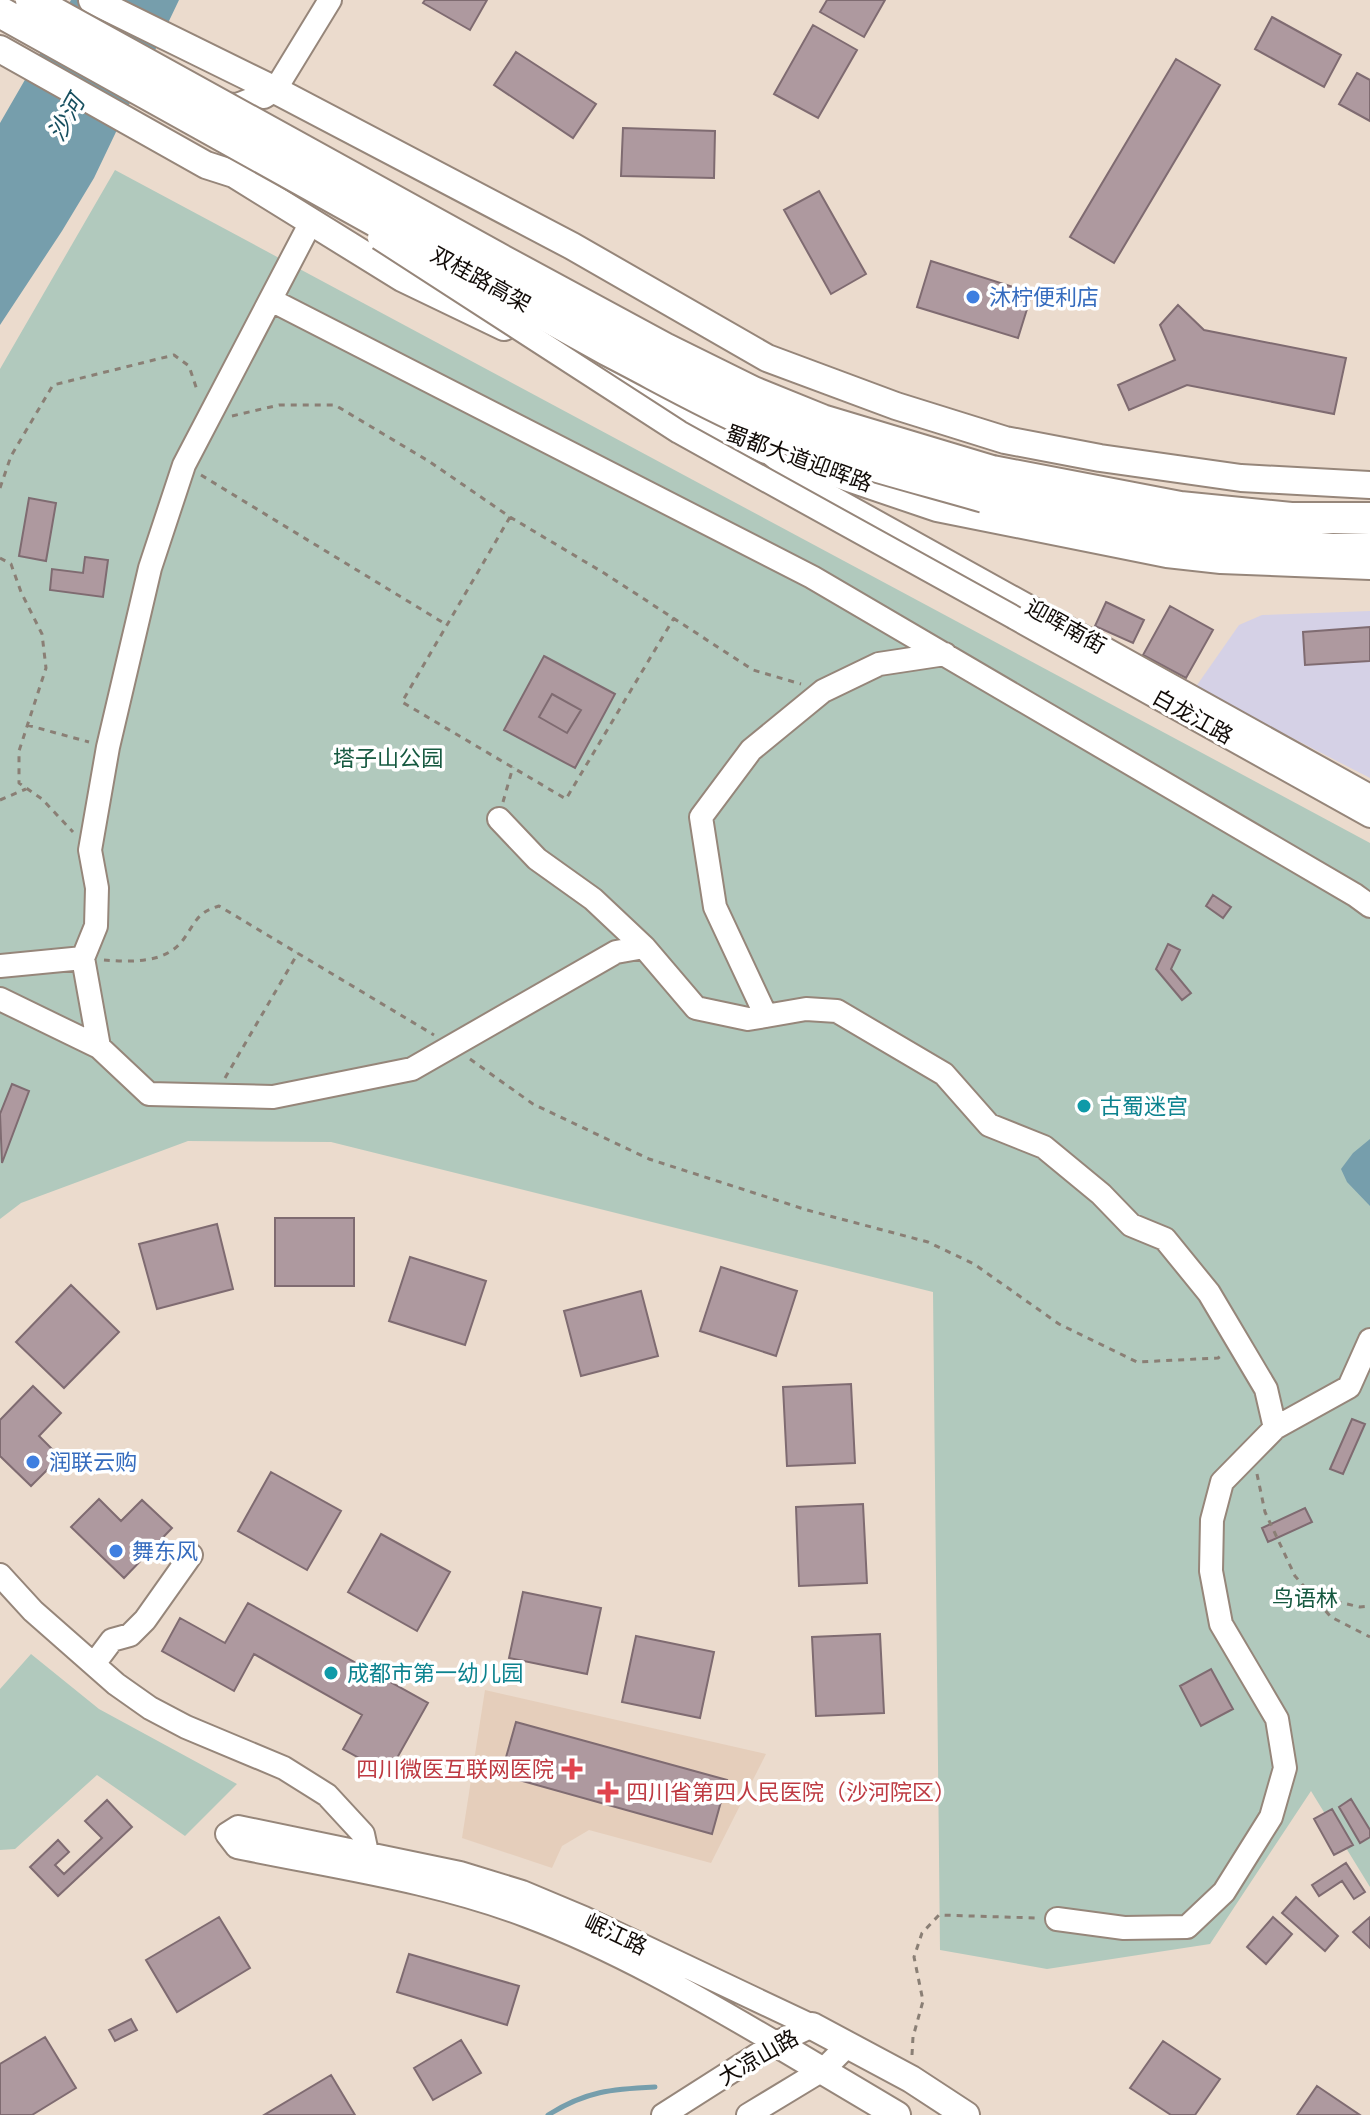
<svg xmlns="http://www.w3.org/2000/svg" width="1370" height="2115" font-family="'PT Sans','Noto Sans SC',sans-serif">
<rect width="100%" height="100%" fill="#ebdbcd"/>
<path fill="#d5d1e6" d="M1370,611V778L1195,688L1239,625L1262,615Z"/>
<path fill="#e5cebb" d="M485,1690L766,1754L711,1863L589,1830L562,1846L552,1868L462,1838Z"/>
<path fill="#b1c9bd" d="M115,170L1370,843V1887L1311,1791L1210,1944L1047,1969L940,1950L933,1292L331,1142L188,1141L21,1203L0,1219V369Z
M31,1654L99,1709L237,1784L185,1836L97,1775L15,1849L0,1850V1689Z"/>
<path fill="#769eac" d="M71,0H179L94,178L62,231L0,325V123Z
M1370,1139V1206L1347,1182L1341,1169L1353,1153Z"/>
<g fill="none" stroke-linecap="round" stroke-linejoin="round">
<path stroke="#769eac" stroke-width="5" d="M548,2115C586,2091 612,2089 655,2087"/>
</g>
<path fill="#ae999f" stroke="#7f6b71" stroke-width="2" d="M425,0H487L470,30L423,3Z
M827,0H885L864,37L820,12Z
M1272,17L1341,55L1324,87L1255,49Z
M813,25L857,50L818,118L774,94Z
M516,52L596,104L573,138L494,85Z
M1176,59L1220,85L1114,263L1070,237Z
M1357,73L1370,80V121L1339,104Z
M623,128L715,131L714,178L621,176Z
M819,191L866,274L831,294L784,210Z
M931,261L1032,293L1018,338L917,307Z
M1178,305L1204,330L1346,358L1334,414L1187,385L1129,410L1118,385L1175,360L1160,325Z
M29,498L56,503L46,561L19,556Z
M85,557L108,560L103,597L50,590L52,569L83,573Z
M1106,602L1144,620L1133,643L1095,626Z
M1170,606L1213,630L1186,678L1143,655Z
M1370,627V661L1305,665L1303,632Z
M544,656L615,694L575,768L504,730Z
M552,694L581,710L567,733L539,717Z
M1213,895L1231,907L1223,918L1206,906Z
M1168,944L1180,950L1171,969L1191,993L1182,1000L1156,969Z
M12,1084L29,1091L2,1163L0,1114Z
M275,1218H354V1286H275Z
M217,1224L233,1289L157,1309L139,1244Z
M410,1257L486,1281L465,1345L389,1321Z
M721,1267L797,1291L776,1356L700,1331Z
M71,1285L119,1332L64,1388L16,1342Z
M641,1291L658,1356L581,1376L564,1311Z
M851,1384L855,1463L787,1466L783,1387Z
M33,1386L61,1413L39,1436L60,1457L31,1486L0,1456V1420Z
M1352,1419L1365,1424L1343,1474L1330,1469Z
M271,1472L341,1511L307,1570L238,1531Z
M99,1499L121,1521L142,1500L172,1528L124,1578L71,1527Z
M863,1504L867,1583L799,1586L796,1507Z
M1305,1508L1312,1522L1268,1542L1262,1528Z
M381,1534L450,1572L417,1631L348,1592Z
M523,1592L601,1608L587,1674L509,1658Z
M248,1603L428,1703L388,1774L343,1749L362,1715L254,1654L234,1691L162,1651L180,1618L225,1643Z
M880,1634L884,1713L816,1716L812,1637Z
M636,1636L714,1652L700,1718L622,1702Z
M1211,1669L1233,1709L1201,1726L1180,1686Z
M516,1722L727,1780L712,1834L501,1775Z
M1351,1799L1370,1830V1837L1360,1843L1339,1807Z
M107,1800L132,1827L58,1896L30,1867L58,1840L69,1852L55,1865L64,1874L102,1838L85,1821Z
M1332,1809L1353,1845L1334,1855L1314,1819Z
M1346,1863L1365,1892L1354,1899L1342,1881L1319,1896L1312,1885Z
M1296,1897L1338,1936L1325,1951L1282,1913Z
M219,1917L250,1968L177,2012L146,1960Z
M1273,1917L1292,1934L1266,1964L1247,1947Z
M1370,1917V1948L1353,1932Z
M409,1954L519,1986L507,2025L397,1992Z
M131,2019L137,2030L115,2041L109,2030Z
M45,2037L76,2088L32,2115H0V2064Z
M461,2040L481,2073L433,2100L414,2068Z
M1163,2041L1220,2079L1195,2115H1171L1130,2088Z
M331,2075L355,2115H264Z
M1317,2086L1360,2115H1297Z"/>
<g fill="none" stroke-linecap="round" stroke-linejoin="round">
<g stroke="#96867a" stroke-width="26">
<path id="minor" d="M264,97L275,90L330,0
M219,104L237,105L275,90
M271,300L812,577L1355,895L1370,906
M771,454L801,480L1370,796
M1015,618L1370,816
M499,819L537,859L593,899L644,947
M0,966L83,958
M0,999L99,1047L149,1094L273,1097L412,1069L616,952L644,947L696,1008L748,1019L806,1009L837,1011L944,1074L989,1125L1044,1147L1101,1194L1131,1225L1165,1239L1209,1293L1266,1389L1275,1428L1222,1482L1212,1520L1211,1571L1221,1624L1277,1719L1285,1768L1271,1817L1224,1892L1187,1927L1124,1928L1057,1919
M766,1016L715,907L701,817L751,750L823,691L879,664L945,654
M99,1047L83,958L96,926L97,888L90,850L108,747L150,568L184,465L311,222
M1275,1428L1349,1387L1370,1340
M0,1575L33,1611L116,1684L150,1708L186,1727L284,1768L327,1795L363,1834L370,1867
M94,1664L112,1640L130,1635L145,1620L191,1555
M776,2043C696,1996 615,1949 527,1916C436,1881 333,1867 237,1847L227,1834L238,1827L460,1873L522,1892L584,1918L812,2026
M663,2115L776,2043L812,2026
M748,2115L824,2069L848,2045"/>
</g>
<g stroke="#96867a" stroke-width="30">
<path id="major" d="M92,0L275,90L572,246L767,358L896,406L1005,440L1100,458L1241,478L1370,485
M0,49L206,165L234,174L402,278L504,327
M597,372L766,450L937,508L1167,554L1221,560L1370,566
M812,2026L911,2079L966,2115
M776,2043L897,2115"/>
</g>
<g stroke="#96867a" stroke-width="34">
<path id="highway" d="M992,471L1180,507L1291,518H1370
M984,497L1177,536L1332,549L1370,548"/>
</g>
<path stroke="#8a7f75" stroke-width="3" stroke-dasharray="6 6" stroke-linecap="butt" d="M232,416L279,405H335L430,462L510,517L604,573L753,670L801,684
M201,475L447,625
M0,488L11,456L53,385L174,355L189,366L198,393
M510,517L402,702L566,799L674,618
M0,558L11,564L21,592L42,634L46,668L19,751V783L42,799L73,832
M27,725L89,742
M0,800L26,789
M503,802L513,767
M104,960C130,962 165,964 183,940C196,922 196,913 219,906L434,1035
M470,1059L533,1104L649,1159L807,1210L928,1242L974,1264L1059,1324L1137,1362L1218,1358L1222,1355
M225,1078L298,953
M1257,1474L1265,1512L1295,1576L1331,1617L1370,1637
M1312,1596L1360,1607L1370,1606
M912,2055L913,2037L923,2001L914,1957L922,1933L939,1915L1037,1918"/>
<use href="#minor" stroke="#fff" stroke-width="22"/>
<use href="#major" stroke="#fff" stroke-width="26"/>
<use href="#highway" stroke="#fff" stroke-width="30"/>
<g stroke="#96867a" stroke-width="26" stroke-linecap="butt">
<path id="minor-bridge" d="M379,238L679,432L1015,618"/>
</g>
<g stroke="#96867a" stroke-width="34" stroke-linecap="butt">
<path id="highway-bridge" d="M31,0L496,257L664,348L753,392L822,420L992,471
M0,12L607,350C656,375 704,403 755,425C829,456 908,475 984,497"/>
</g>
<use href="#minor-bridge" stroke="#fff" stroke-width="22"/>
<use href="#highway-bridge" stroke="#fff" stroke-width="30"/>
</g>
<g fill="#3f7fe0" stroke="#fff" stroke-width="3">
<circle cx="973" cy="297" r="8"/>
<circle cx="33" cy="1462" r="8"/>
<circle cx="116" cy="1551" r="8"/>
</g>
<g fill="#0f9aa8" stroke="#fff" stroke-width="3">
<circle cx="1084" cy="1106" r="8"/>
<circle cx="331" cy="1673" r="8"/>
</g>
<g fill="#e0444e" stroke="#fff" stroke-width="3">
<path d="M568 1757h8v8h8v8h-8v8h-8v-8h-8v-8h8z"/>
<path d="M604 1780h8v8h8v8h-8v8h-8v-8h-8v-8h8z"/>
</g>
<g text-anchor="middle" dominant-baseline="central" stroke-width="7" stroke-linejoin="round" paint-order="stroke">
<g font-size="22" fill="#110b07" stroke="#fff">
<text transform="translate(481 279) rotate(29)">双桂路高架</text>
<text transform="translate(799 458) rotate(20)">蜀都大道迎晖路</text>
<text transform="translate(1066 626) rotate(29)">迎晖南街</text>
<text transform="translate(1193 716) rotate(29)">白龙江路</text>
<text transform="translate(616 1934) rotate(25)">岷江路</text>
<text transform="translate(758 2057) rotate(-30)">大凉山路</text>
</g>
<g font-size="22" fill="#366cbe" stroke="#fff" text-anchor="start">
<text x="989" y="297">沐柠便利店</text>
<text x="49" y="1462">润联云购</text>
<text x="132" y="1551">舞东风</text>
</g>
<g font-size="22" fill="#165940" stroke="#fff">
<text x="388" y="758">塔子山公园</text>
<text x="1305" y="1598">鸟语林</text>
</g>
<g font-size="22" fill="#0d838f" stroke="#fff" text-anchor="start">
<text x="1100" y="1106">古蜀迷宫</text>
<text x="347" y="1673">成都市第一幼儿园</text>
</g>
<g font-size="22" fill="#be3a42" stroke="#fff" text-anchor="end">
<text x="554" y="1769">四川微医互联网医院</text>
<text x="626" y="1792" text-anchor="start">四川省第四人民医院（沙河院区）</text>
</g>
<g font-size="24" font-style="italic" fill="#174f5f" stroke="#fff">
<text transform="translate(66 118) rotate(-61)">沙河</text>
</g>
</g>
</svg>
